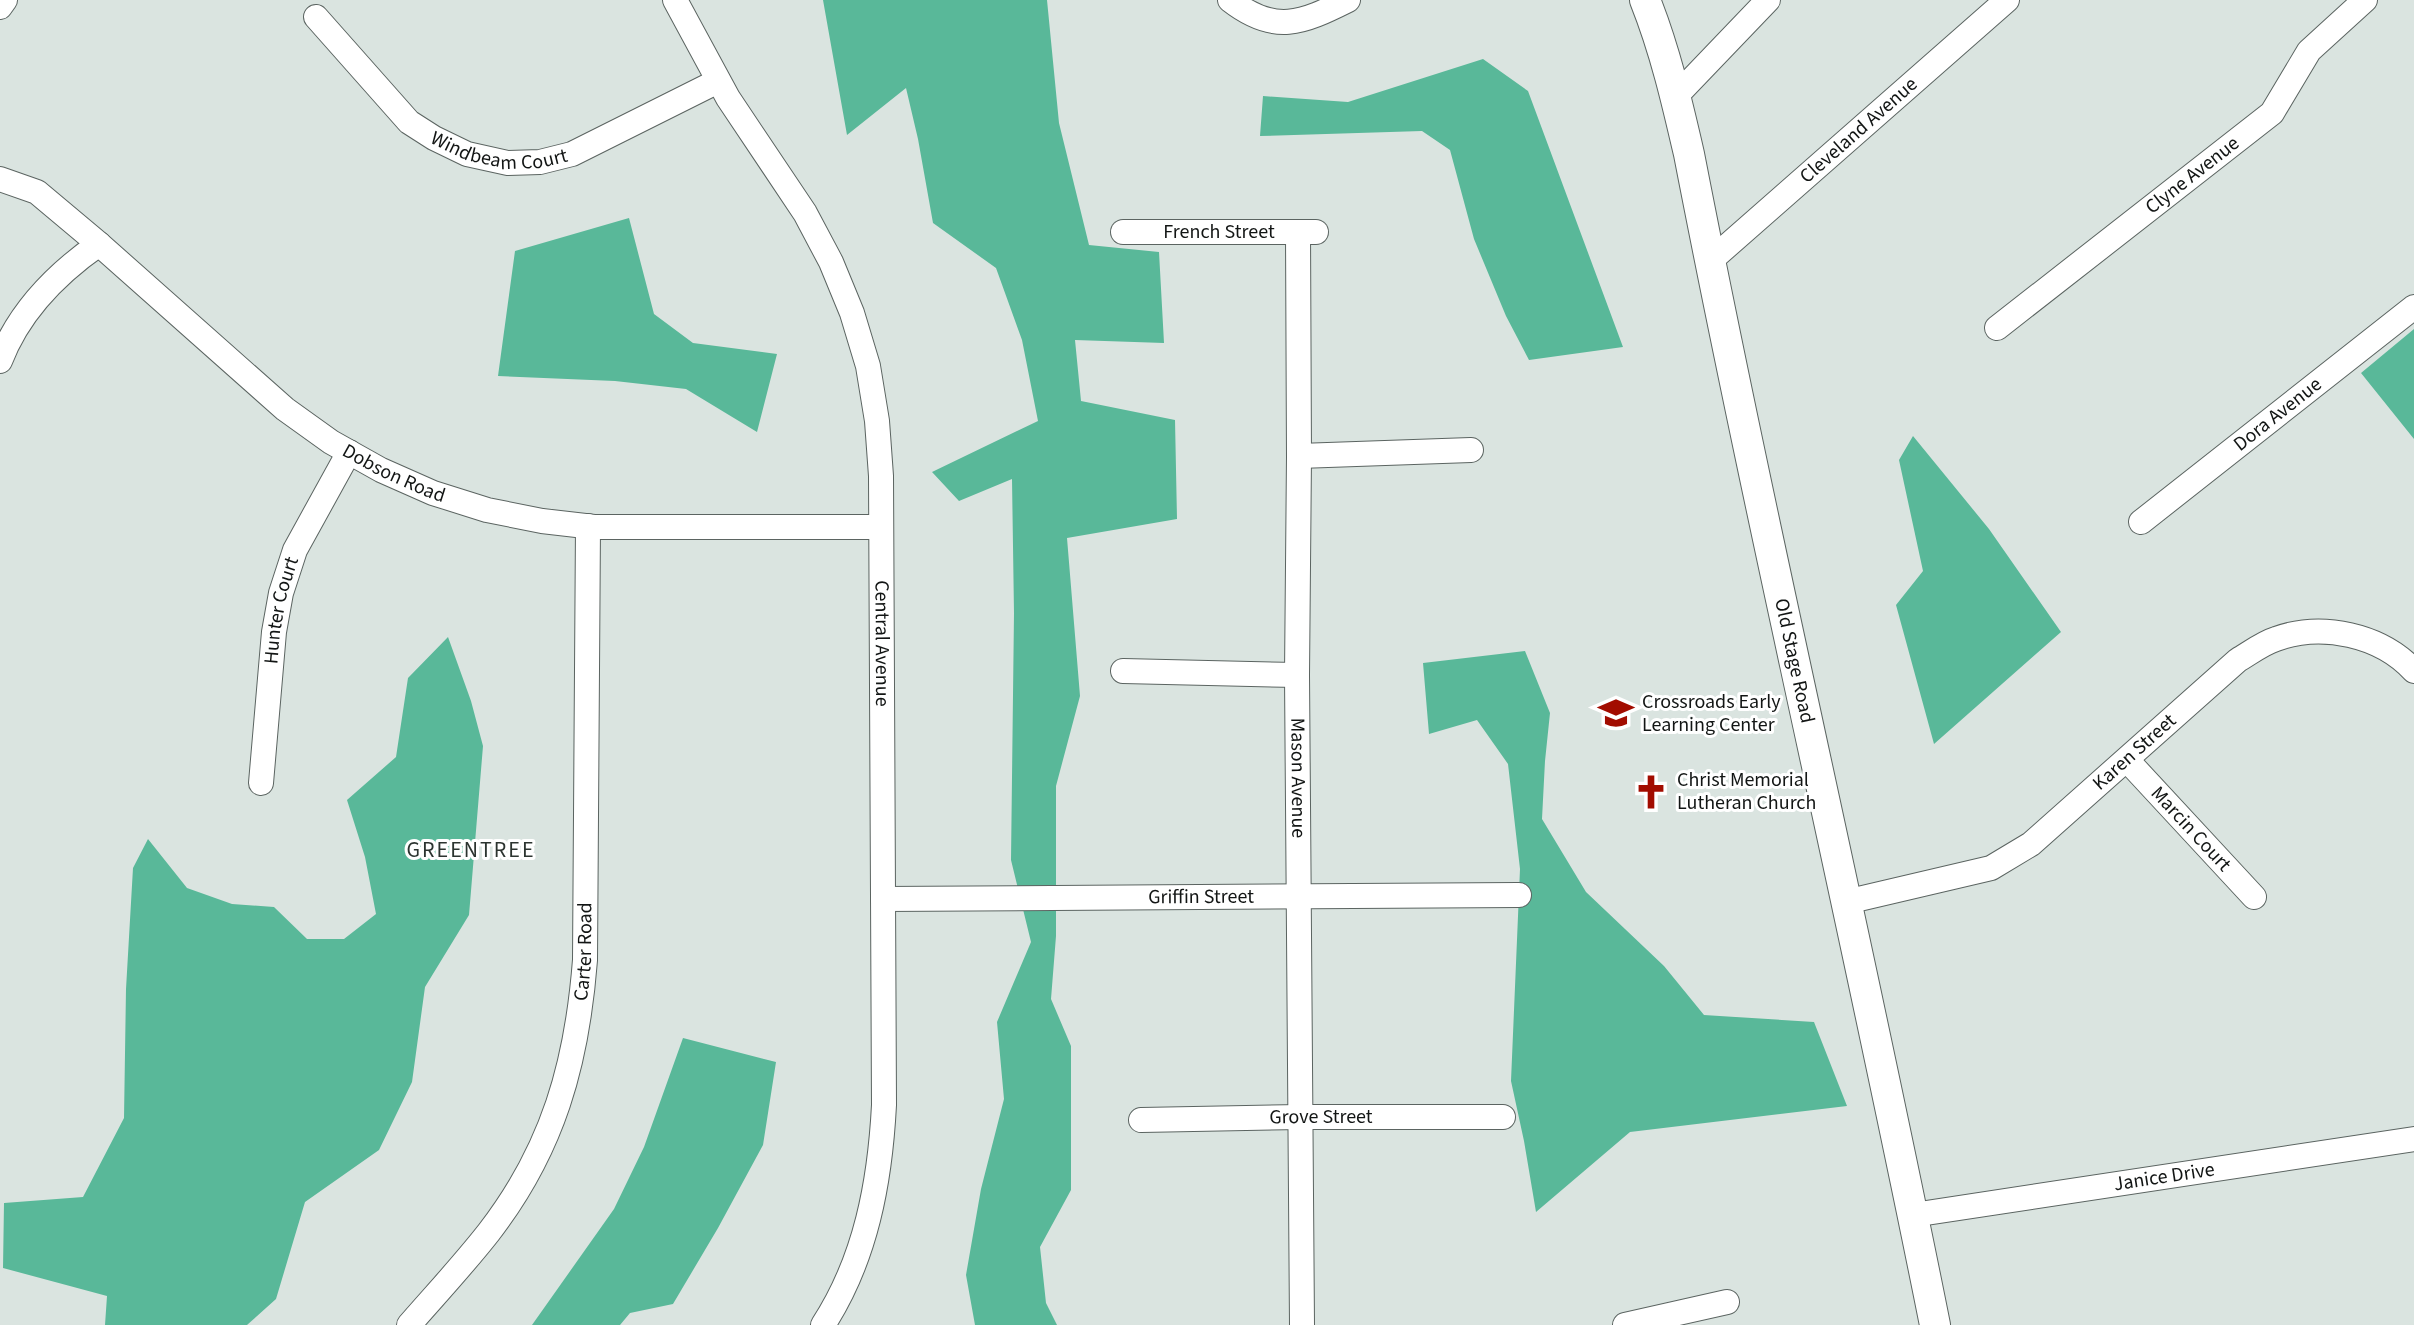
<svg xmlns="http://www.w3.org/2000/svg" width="2414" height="1325" font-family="'Source Sans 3',sans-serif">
<rect width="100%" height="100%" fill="#dae4e0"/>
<path fill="#59b899" d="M823,0H1047L1059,123L1089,245L1159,252L1164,343L1075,340L1081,401L1175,420L1177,519L1067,538L1080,696L1056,786V936L1051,999L1071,1046V1190L1040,1247L1046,1303L1057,1325H975L966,1275L981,1189L1004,1099L997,1022L1031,942L1011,860L1014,613L1012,479L959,501L932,472L1038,421L1022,340L996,268L933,223L918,139L906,88L847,135Z
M1483,59L1528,91L1623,347L1529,360L1506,316L1474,239L1450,150L1422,131L1260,136L1263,96L1348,102Z
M629,218L654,314L693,343L777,354L757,432L686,389L615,381L498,376L515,251Z
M2414,329V439L2361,373Z
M1913,436L1989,529L2061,632L1934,744L1896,605L1923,571L1899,460Z
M448,637L471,701L483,746L469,915L425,987L412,1082L379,1150L305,1202L276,1299L247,1325H105L107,1296L3,1268L4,1203L83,1197L124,1118L126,989L133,868L148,839L187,888L232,904L274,907L307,939H344L376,914L365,857L347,800L396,757L408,678Z
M1525,651L1550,713L1545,761L1542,819L1586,892L1664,966L1704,1015L1814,1022L1847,1106L1630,1132L1536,1212L1524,1141L1511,1081L1520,869L1508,764L1477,720L1429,734L1423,663Z
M683,1038L776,1062L763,1145L718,1228L673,1304L630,1313L620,1325H532L614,1209L644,1147Z"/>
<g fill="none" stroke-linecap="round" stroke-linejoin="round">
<g stroke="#5b6461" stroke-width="26">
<g id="minor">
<path id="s1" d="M675,0L728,98L805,213L831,262L852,313L868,366L877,421L881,476L884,1105C880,1182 866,1259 823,1325"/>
<path d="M1230,0C1275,35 1302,23 1348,0"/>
<path d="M0,7L5,0"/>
<path id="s2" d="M316,17L409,122L434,138L467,154L508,163L540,162L572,154L718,81"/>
<path d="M1676,96L1768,0"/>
<path id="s3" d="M0,179L37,192L99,244L285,409L331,442L381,470L433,493L487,510L542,521L594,527H880"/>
<path id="s4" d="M1123,232H1316"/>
<path id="s5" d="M1298,232L1299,456L1297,675L1302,1325"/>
<path id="s6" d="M1710,261L2007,0"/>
<path id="s7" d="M1997,328L2272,113L2309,51L2365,0"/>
<path d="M0,361C19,311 56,274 99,244"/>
<path d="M1299,456L1471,450"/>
<path id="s8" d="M2141,522L2414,307"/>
<path d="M1123,671L1297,675"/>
<path id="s9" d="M2127,760L2254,897"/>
<path id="s10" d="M261,783L274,632L281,593L295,550L349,452"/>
<path id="s11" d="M883,899L1519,895"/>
<path id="s12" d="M1846,902L1991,868L2031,844L2238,660C2250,653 2263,643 2276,639C2322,622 2381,635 2414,671"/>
<path id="s13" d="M1141,1120L1301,1117H1503"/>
<path id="s14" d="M1913,1215L2414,1139"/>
<path id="s15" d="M409,1325C436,1294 464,1264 489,1232C553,1149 577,1064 585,960L588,526"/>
<path d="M1625,1325L1727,1302"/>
</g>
</g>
<g stroke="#5b6461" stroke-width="32">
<g id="tertiary">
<path id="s16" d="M1645,0C1665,50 1677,102 1689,154C1765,545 1857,934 1935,1325"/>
</g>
</g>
<use href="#minor" stroke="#fff" stroke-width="24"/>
<use href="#tertiary" stroke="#fff" stroke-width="30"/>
</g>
<defs>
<g id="school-bare" transform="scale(2.76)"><path d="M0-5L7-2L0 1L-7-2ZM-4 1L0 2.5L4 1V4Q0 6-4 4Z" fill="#a20c00" stroke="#fff" stroke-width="2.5" paint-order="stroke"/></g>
<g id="church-bare" transform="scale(2.76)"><path d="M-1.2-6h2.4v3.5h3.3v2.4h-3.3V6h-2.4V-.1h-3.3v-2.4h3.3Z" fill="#a20c00" stroke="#fff" stroke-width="2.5" paint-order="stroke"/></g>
</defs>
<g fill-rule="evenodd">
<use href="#school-bare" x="1616" y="713"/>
<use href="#church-bare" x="1651" y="792"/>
</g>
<g text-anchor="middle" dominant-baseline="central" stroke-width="6" stroke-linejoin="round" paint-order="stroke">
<g font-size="20" fill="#121514" stroke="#fff">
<text stroke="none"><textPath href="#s6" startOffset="198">Cleveland Avenue</textPath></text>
<text stroke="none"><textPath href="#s2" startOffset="238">Windbeam Court</textPath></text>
<text stroke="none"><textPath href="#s7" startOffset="248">Clyne Avenue</textPath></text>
<text stroke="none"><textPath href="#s4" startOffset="96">French Street</textPath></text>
<text stroke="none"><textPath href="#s8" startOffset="174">Dora Avenue</textPath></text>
<text stroke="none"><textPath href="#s3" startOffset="496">Dobson Road</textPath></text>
<text stroke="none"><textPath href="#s10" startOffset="174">Hunter Court</textPath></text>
<text stroke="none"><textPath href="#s1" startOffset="694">Central Avenue</textPath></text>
<text stroke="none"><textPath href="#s16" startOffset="678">Old Stage Road</textPath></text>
<text stroke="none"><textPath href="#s12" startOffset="334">Karen Street</textPath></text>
<text stroke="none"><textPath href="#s5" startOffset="546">Mason Avenue</textPath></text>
<text stroke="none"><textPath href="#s9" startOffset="94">Marcin Court</textPath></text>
<text stroke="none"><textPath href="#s11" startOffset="318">Griffin Street</textPath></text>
<text stroke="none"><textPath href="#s15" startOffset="424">Carter Road</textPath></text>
<text stroke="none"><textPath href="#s13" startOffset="180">Grove Street</textPath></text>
<text stroke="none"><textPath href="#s14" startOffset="254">Janice Drive</textPath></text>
</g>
<g font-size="20" fill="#121514" stroke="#fff" text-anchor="start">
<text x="1642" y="702">Crossroads Early<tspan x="1642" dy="23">Learning Center</tspan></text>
<text x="1677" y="780">Christ Memorial<tspan x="1677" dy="23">Lutheran Church</tspan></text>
</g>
<g font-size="22" letter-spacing="2" fill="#2c3430" stroke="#fff">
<text x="471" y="850">GREENTREE</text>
</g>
</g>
</svg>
